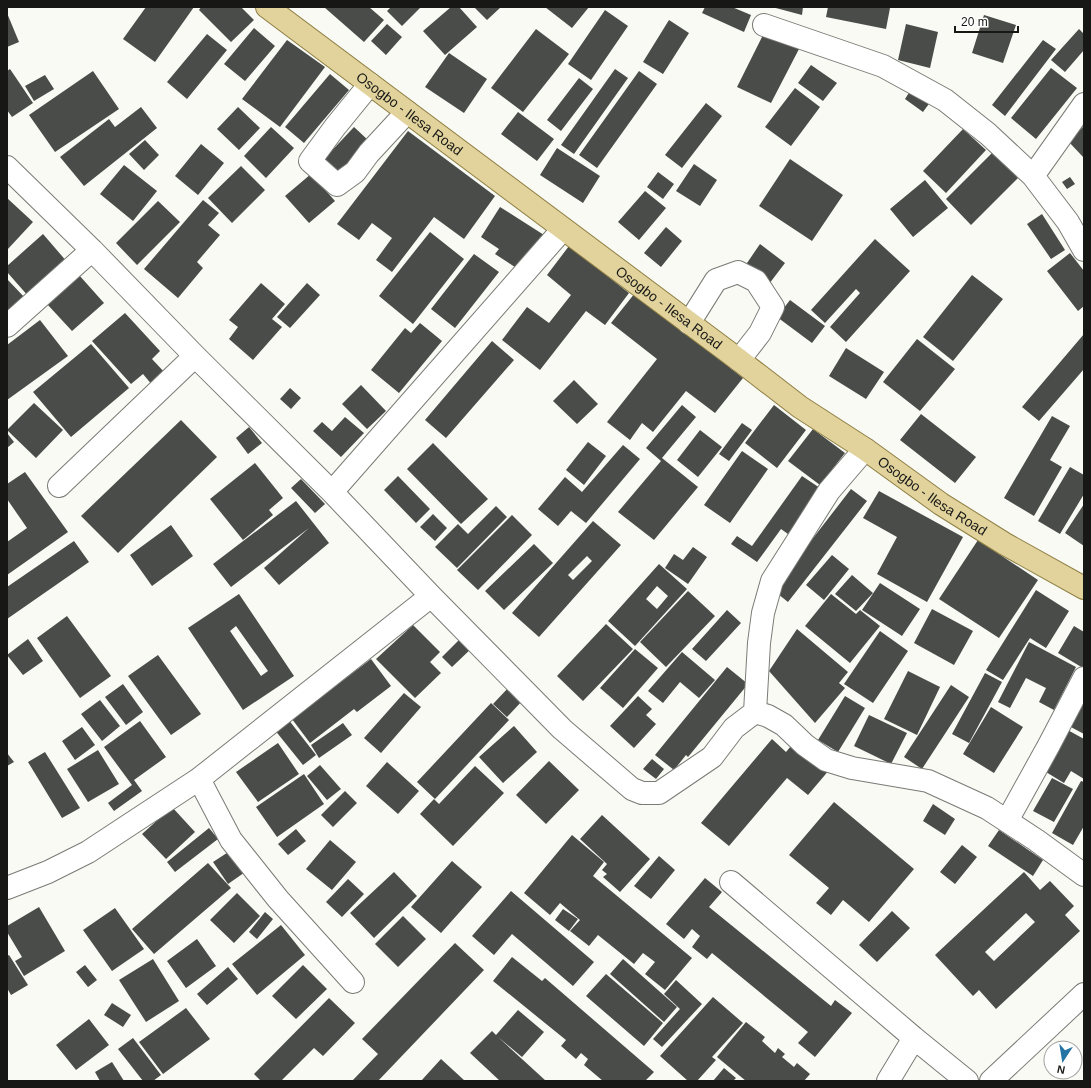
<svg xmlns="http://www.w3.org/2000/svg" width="1091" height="1088" font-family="Arial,sans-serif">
<rect width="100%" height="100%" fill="#f8faf3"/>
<path fill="#494c48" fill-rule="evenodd" d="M146,7H194L155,62L123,39Z
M201,7H241L254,20L231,42L199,10Z
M324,7H369L384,20L364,42Z
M391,7H421L402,26L387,11Z
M451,7H459L477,27L445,55L423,31Z
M474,7H501L487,20Z
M545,7H589L572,28Z
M705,7H732L751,15L744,32L702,13Z
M772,7H803L802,15Z
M828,7H888L890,8L886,29L826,17Z
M605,10L628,26L591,80L568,64Z
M7,13L19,42L7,47Z
M984,15L1016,25L1003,63L972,53Z
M669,20L689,33L663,74L643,62Z
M387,24L402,37L386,55L371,41Z
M906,24L938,32L930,68L898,60Z
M254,28L275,46L245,81L224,64Z
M536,29L569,54L523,112L491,88Z
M1079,29L1084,34V50L1065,72L1051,60Z
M765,31L799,49L771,103L737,87Z
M207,34L227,50L187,99L167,82Z
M287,40L325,67L280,127L242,99Z
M1043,40L1056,49L1005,116L992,105Z
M449,53L487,79L464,113L425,87Z
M811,65L837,83L823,101L798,83Z
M1051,68L1077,88L1036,139L1011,118Z
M10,69L33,103L12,117L7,110V71Z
M615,69L628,78L574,154L561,145Z
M93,71L119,109L55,152L29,115Z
M639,71L657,84L597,168L579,155Z
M330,74L349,90L304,143L285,127Z
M45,75L54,89L34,101L25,86Z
M579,78L593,89L561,131L547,120Z
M795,88L820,107L791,146L765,127Z
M912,88L931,101L923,112L905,99Z
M706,103L722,116L682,168L665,155Z
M141,107L157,128L84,186L60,157L109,119L115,127Z
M238,107L260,128L239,150L217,129Z
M518,112L554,139L537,161L501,134Z
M1084,126V158L1068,141Z
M271,127L294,148L266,178L244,156Z
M354,127L369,141L339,173L324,159Z
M963,129L986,150L946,193L923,171Z
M408,131L495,196L464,239L434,217L392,272L376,260L392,238L372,223L359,240L337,224Z
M145,140L159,155L144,170L129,154Z
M201,144L224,163L198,195L175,176Z
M557,148L600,176L583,203L540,175Z
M993,152L1018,178L971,225L946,199Z
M790,159L843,195L812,241L759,206Z
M694,164L717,180L700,206L676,191Z
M124,165L157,191L133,221L100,194Z
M241,166L265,190L232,223L208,198Z
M658,172L674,184L663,199L647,187Z
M311,174L335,201L309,223L285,196Z
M1070,177L1075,184L1067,189L1062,182Z
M925,180L948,208L913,237L890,209Z
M645,191L666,208L639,240L618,222Z
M7,198L33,222L7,250Z
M203,200L219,213L208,225L220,235L197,262L203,268L178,298L144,269Z
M158,201L180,222L137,265L116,243Z
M500,207L544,235L521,271L495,254L499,249L481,237Z
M1042,214L1065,250L1051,259L1027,224Z
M666,227L682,241L661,267L644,253Z
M430,232L464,259L413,324L379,296Z
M43,234L68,263L29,297L7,272V266Z
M875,239L910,271L846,342L830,327L860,293L856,289L825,323L811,310Z
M760,244L785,263L769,284L745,266Z
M569,246L629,293L605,325L586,311L540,370L502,340L527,307L549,323L571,295L547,275Z
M1070,253L1084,271V306L1078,311L1047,271Z
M474,254L499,272L455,328L431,309Z
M79,275L104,303L72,331L47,304Z
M972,275L1003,299L953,361L923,337Z
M7,279L26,299L7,318Z
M261,283L285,304L272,319L282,327L253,360L229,339L238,327L229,320Z
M307,283L320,295L290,328L277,317Z
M635,293L743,378L715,413L686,391L653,432L642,423L630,440L607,422L657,359L611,323Z
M790,300L825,326L812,343L777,317Z
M125,313L160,351L152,359L166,374L153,386L143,374L131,384L92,341Z
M40,320L68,356L7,400V345Z
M420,323L442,341L399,393L371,370L405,328L411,333Z
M1084,334V369L1039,421L1022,407Z
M917,339L955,369L920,411L883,382Z
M492,341L514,360L446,438L425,420Z
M91,344L129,388L71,437L33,392Z
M846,348L884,372L866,399L829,376Z
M574,380L598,404L577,424L553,401Z
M361,385L386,411L367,429L342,404Z
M290,388L301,398L291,409L280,399Z
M34,403L63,430L36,458L7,430Z
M682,405L696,417L662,458L698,487L654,540L618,512L661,461L646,448Z
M774,405L806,430L777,468L745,443Z
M921,414L976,457L955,483L900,440Z
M1052,416L1070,426L1050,460L1062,467L1034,516L1004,498Z
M345,417L364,433L341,457L313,431L322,422L332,431Z
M181,420L217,457L118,553L81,516Z
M742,423L752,430L729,461L719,454Z
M249,427L262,443L248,454L236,438Z
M813,429L845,453L820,485L788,461Z
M700,430L722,447L698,477L677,460Z
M7,433L14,442L7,448Z
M588,442L606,456L584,485L566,470Z
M433,443L488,499L461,524L407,469Z
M623,445L640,459L586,523L571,511L558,526L538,509L565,477L582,492Z
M742,451L768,469L730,523L704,505Z
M255,463L283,498L269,510L273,515L243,540L210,499Z
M1070,467L1084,475V494L1060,534L1038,521Z
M25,472L68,532L7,575V542L27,528L7,499V484Z
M398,476L430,509L416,523L384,490Z
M802,476L820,488L788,534L781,529L757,562L731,544L737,536L752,546Z
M301,479L325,504L315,513L291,488Z
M851,489L867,501L788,602L773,590Z
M879,491L963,537L927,602L877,574L897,537L863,518Z
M296,501L329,543L279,585L264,568L309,528L231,587L213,564Z
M1084,504V546L1065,533Z
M496,506L507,517L457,568L435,547L458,524L468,534Z
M433,514L447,528L435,541L420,527Z
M512,515L532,535L478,590L457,570Z
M593,521L621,545L539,637L512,613ZM587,556L592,561L573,580L568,575Z
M171,525L193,556L152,586L130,555Z
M978,540L1038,580L999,638L939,599Z
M74,541L89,562L7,619V587Z
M534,544L553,563L504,610L485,591Z
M693,547L707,557L688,584L665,568L674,554L683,560Z
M832,555L849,569L824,600L806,585Z
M659,564L687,589L635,646L608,621ZM657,586L668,596L657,609L646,599Z
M852,575L873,593L856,611L835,594Z
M880,583L920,609L902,636L862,610Z
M1036,590L1069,611L1046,648L1030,638L1003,680L986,670Z
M688,591L715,616L666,667L640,642Z
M239,594L294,676L243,710L188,628ZM236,626L268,671L261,676L230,631Z
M831,594L856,614L860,610L880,626L850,663L805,626Z
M932,609L973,631L954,665L914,643Z
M727,610L741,623L706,661L692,649Z
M67,616L111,676L80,698L37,638Z
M606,624L633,649L583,701L557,676Z
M413,625L440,652L430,662L441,673L415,698L376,659Z
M1074,626L1084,632V666L1083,668L1058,653Z
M797,629L848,672L839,683L845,688L815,723L769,671Z
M880,631L908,651L873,703L844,684Z
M464,635L474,646L452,667L442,657Z
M28,639L43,661L23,675L7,655Z
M1029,642L1076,667L1054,710L1039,702L1046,688L1026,678L1010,708L998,702Z
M635,649L658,668L623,708L600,688Z
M682,652L715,680L699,698L680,682L663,703L648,691Z
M158,655L201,714L171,735L128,676Z
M371,659L391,686L357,712L354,709L310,743L292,719Z
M727,667L748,684L688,757L686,755L674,770L655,755Z
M908,671L940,687L917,735L884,719Z
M985,673L1002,682L969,743L952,734Z
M123,684L143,712L126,725L105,697Z
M951,685L969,697L922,769L904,757Z
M509,687L523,700L507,717L493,704Z
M404,693L421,707L381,753L364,738Z
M638,696L652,709L646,715L656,724L634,748L610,726Z
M845,696L865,708L838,752L818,740Z
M1084,699V734L1069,726Z
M100,700L120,726L102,741L81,714Z
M491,703L509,720L435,799L417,782Z
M991,707L1023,727L994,773L963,754Z
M869,715L907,733L891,764L854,746Z
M288,719L316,755L303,765L274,729Z
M140,721L166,757L134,780L142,791L114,811L108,803L132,785L104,747Z
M343,723L352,735L319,758L311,745Z
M514,726L537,752L503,783L479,757Z
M82,727L95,745L75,760L62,741Z
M1064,728L1084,739L1083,746L1084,747V779L1071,771L1064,783L1041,769Z
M772,739L786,752L796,740L830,769L808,795L787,778L729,846L701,823Z
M278,743L299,774L258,802L236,772Z
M98,750L119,784L88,802L67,769Z
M45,752L80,808L62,818L28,762Z
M7,753L14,762L7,766Z
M652,759L664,769L656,779L643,769Z
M549,761L579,790L546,824L516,795Z
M387,762L419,791L398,814L366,786Z
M320,765L341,789L327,800L307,776Z
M475,766L504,793L453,846L420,814L434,799L439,804Z
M304,774L324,804L277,837L256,807Z
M1052,778L1073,789L1054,822L1033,811Z
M1081,781L1084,782V826L1073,845L1052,833Z
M345,791L357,803L333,827L321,815Z
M834,802L914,869L869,922L843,900L831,915L816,903L829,888L789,855Z
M933,804L955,819L945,835L923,821Z
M172,807L195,832L166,859L142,834Z
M602,815L650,859L620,892L603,877L607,874L602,870L607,864L580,839Z
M209,828L218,839L175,872L167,862Z
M296,829L306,841L288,855L278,844Z
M999,830L1043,860L1033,876L988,846Z
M572,835L604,862L593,876L692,958L665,990L645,974L655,962L643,953L634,964L598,935L589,946L570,931L580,920L560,903L550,915L524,893Z
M330,840L356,862L332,890L306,869Z
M962,845L977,857L955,884L940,872Z
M233,849L248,870L228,884L213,862Z
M659,856L675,870L651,899L634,886Z
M452,861L482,887L441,933L411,907Z
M208,863L231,888L154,954L132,929Z
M394,872L417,896L374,938L350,913Z
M1024,872L1040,890L1050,881L1074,906L1065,915L1080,931L996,1009L979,990L973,996L935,955ZM1026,913L1035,922L994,961L985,952Z
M705,878L722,892L709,907L831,1006L835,1000L852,1013L815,1057L798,1043L808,1032L712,953L707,959L692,947L700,936L692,929L684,939L666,924Z
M348,879L364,894L342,917L326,902Z
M511,891L594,962L573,986L512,934L494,955L472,936Z
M237,893L260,916L234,943L210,920Z
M39,907L65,951L24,976L15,961L22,957L7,932V926Z
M115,908L144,949L112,971L83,930Z
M563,909L578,919L569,931L555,920Z
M892,911L910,928L877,962L859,945Z
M265,912L273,919L257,939L249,932Z
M403,916L426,939L398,967L375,944Z
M281,925L305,955L257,995L232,964Z
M197,939L216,966L186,988L167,961Z
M455,943L484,970L378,1081H352L378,1054L362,1039Z
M9,955L28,985L11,995L7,988V956Z
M512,957L542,981L545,978L654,1072L645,1081H603L584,1065L588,1059L581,1053L576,1059L561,1046L566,1040L493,981Z
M153,959L179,1001L146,1022L119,980Z
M623,959L677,1007L664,1022L610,974Z
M85,965L97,980L88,987L76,972Z
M303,965L327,989L296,1019L272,996Z
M228,967L238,979L207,1005L197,994Z
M606,974L663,1023L644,1046L586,996Z
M676,980L702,1004L662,1047L653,1039L680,1009L664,994Z
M713,997L743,1023L712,1057L716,1060L697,1081H688L660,1056Z
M329,998L355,1023L323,1056L314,1048L281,1081H261L254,1074Z
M112,1003L131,1015L123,1027L104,1015Z
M186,1008L210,1039L163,1074L139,1042Z
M518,1010L544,1032L522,1057L498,1037L546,1081H500L470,1053L492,1031L496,1035Z
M89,1019L109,1045L76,1070L56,1045Z
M746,1022L765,1037L762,1041L775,1053L778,1048L785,1054L782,1057L794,1067L797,1063L810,1074L804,1081H746L717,1057Z
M133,1038L161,1075L153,1081H143L118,1049Z
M441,1059L465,1081H421Z
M112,1062L124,1081H100L95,1072Z
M724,1068L736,1078L733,1081H713Z"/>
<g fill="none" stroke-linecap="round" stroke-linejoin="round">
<g stroke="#7a7b76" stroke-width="24">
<path id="minor" d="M764,25L883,66L945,100L988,134L1033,176L1068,222L1084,250
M370,84L335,127L310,161L337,185L355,172L369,153L407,112
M7,167L92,250L195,356L332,492L431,596L562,729L632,789L642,793H659L712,757L734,728L755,712L759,643L763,613L772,581L829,491L865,449
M1033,176L1084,104
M689,323L716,280L738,272L756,281L773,307L760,333L739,360
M7,326L92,250
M59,486L195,356
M332,492L563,229
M755,712L768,716L784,725L805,745L826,760L852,768L928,781L987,808L1036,840L1084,875
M199,779L231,840L278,899L353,982
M1007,821L1049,745L1084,678
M731,882L914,1038L967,1081
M7,888L48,872L88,852L199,779L431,596
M888,1081L914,1038
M991,1081L1084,994"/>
</g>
<g stroke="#8f7f44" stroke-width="24">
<g id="major">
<path id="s1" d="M267,7L739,360L800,407L865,449L941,504L1005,544L1084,588"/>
</g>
</g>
<use href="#minor" stroke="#fff" stroke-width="22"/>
<use href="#major" stroke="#e2d39d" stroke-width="22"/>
</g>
<g text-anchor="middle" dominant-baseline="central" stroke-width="4" stroke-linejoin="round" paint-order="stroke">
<g font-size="14" fill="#171816" stroke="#fff">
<text stroke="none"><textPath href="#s1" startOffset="178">Osogbo - Ilesa Road</textPath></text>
<text stroke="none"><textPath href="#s1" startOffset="502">Osogbo - Ilesa Road</textPath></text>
<text stroke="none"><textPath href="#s1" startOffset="826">Osogbo - Ilesa Road</textPath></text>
</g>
</g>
<rect width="1091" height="1088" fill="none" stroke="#171816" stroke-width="16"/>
<g transform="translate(1063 1060) rotate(192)"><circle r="19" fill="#ffffff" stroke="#a2a3a2"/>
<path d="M0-3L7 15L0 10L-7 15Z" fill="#2473a5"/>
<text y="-6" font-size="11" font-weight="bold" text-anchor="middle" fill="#171816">N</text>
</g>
<path d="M955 26v6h63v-6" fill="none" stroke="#171816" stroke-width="2"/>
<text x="961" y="26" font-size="12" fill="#171816" stroke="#ffffff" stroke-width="3" paint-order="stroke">20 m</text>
</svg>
